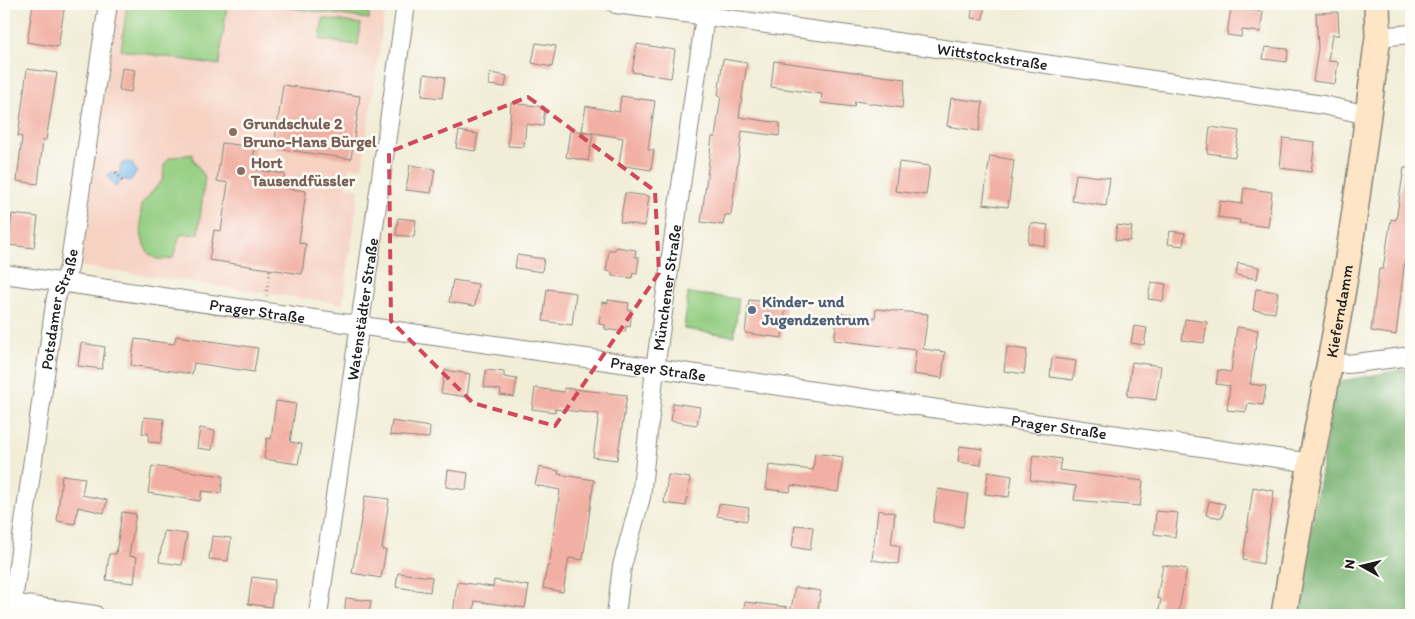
<svg xmlns="http://www.w3.org/2000/svg" width="1415" height="619" font-family="Itim,sans-serif">
<rect width="100%" height="100%" fill="#fdfcf7"/>
<filter id="ink" filterUnits="userSpaceOnUse"><feTurbulence type="fractalNoise" baseFrequency=".02" numOctaves="2"/><feDisplacementMap in="SourceGraphic" scale="10" xChannelSelector="R" yChannelSelector="G"/><feConvolveMatrix kernelMatrix="1 2 1 2 8 2 1 2 1" color-interpolation-filters="sRGB"/></filter>
<filter id="wash" filterUnits="userSpaceOnUse"><feTurbulence type="fractalNoise" baseFrequency=".0096" numOctaves="4" result="noise"/><feDisplacementMap in="SourceGraphic" scale="20" xChannelSelector="R" yChannelSelector="G"/><feGaussianBlur stdDeviation="1.12" result="paint"/><feColorMatrix in="noise" values="0 0 0 0 0 0 0 0 0 0 0 0 0 0 0 0 0 1.4 0 .05"/><feComposite in="paint" operator="in"/></filter>
<g filter="url(#wash)">
<rect width="100%" height="100%" fill="#f1edd7"/>
<path fill="#f6d2c3" d="M117,4H386L362,168L349,167L346,186L359,189L343,304L79,266Z"/>
<path fill="#94ce82" stroke="#58754f" d="M127,4H227L219,65L121,50Z
M263,4H310L369,12V19Z
M323,18L361,24L358,45L320,40Z
M192,154L194,161L205,177L198,234L180,235L173,258C168,259 161,260 157,259C138,252 141,221 141,205L163,179L164,165L169,158Z
M688,293L739,299L734,336L684,329Z"/>
<path fill="#77b170" stroke="#4a6646" d="M1411,368V615H1297L1336,382Z"/>
<path fill="#75b5e9" stroke="#486882" d="M126,162L132,163L137,172L130,181L123,179L116,187L107,176L111,172L119,174L121,164Z"/>
<g id="blocks">
<path fill="#f2afa3" d="M33,4H65L58,47L27,42Z
M973,4H985L983,19L971,18Z
M1231,7L1263,12L1260,32L1242,30L1241,37L1227,35Z
M1338,12L1339,35H1332L1328,61L1338,62L1335,84L1313,81L1318,49L1316,13Z
M536,43L556,46L552,67L532,63Z
M637,44L675,50L671,78L632,72Z
M1265,47L1288,49L1287,62L1263,59Z
M723,59L747,63L739,117L780,123L779,136L742,131L731,215H725L723,225L701,222L712,137H715L721,96L718,95Z
M774,61L905,79L902,108L855,101L854,107L821,103L822,94L771,87Z
M122,68L135,70L131,92L119,90Z
M27,69L57,73L46,140H43L38,184L17,181L22,137L18,136Z
M490,73L507,76L505,87L489,85Z
M424,74L445,77L442,98L422,96Z
M283,85L360,96L351,159L274,148Z
M621,96L655,101L648,150H654L651,170L619,165L623,138L582,131L586,106L619,112Z
M951,98L983,102L979,131L947,126Z
M511,103L545,107L543,126L526,124L524,147L508,146Z
M1210,127L1239,131L1235,157L1207,153Z
M570,130L593,134L588,161L566,157Z
M459,131L478,134L475,151L456,148Z
M1283,138L1315,142L1311,172L1280,168Z
M222,143L255,147L252,169L285,174L283,188L306,191L299,243L306,244L302,274L209,260L214,230L221,231L228,183L217,181Z
M990,156L1014,160L1008,207L983,204Z
M899,162L930,166L926,195L895,191Z
M410,165L435,169L431,193L406,190Z
M1404,168H1411V260L1405,259L1396,335L1371,331L1379,269H1383L1391,219L1396,220Z
M1076,174L1110,178L1106,206L1072,201Z
M1244,188L1272,192L1268,227L1239,223L1240,220L1218,217L1220,201L1242,204Z
M625,193L649,196L645,226L620,222Z
M12,214L38,217L34,248L8,245Z
M398,218L416,220L414,237L396,235Z
M1031,223L1048,225L1045,246L1028,243Z
M1117,225L1132,227L1130,241L1115,240Z
M1170,231L1185,233L1183,246L1168,244Z
M616,247L636,250L635,257H639L637,274L633,273L632,278L612,276V272L606,271L609,250H615Z
M517,255L544,259L542,272L515,268Z
M1238,263L1259,267L1257,279L1236,275Z
M453,280L478,284L475,306L449,302Z
M1151,282L1166,284L1163,301L1148,299Z
M547,289L576,293L572,325L543,321Z
M1256,289L1278,292L1275,313L1253,310Z
M608,300L629,303L628,310H632L630,327L626,326L625,332L605,329V325L599,324L602,302L608,303Z
M749,300L786,304L782,338L745,333Z
M876,309L928,314L923,349L945,352L942,378L913,374L916,350L834,340L838,313L875,318Z
M1185,319L1207,322L1204,343L1182,340Z
M1134,326L1147,328L1144,345L1131,343Z
M1237,327L1258,330L1250,384L1266,386L1263,405L1248,403L1246,412L1227,410L1230,386L1216,384L1218,370L1231,372Z
M176,336L258,348L254,372L194,363L192,374L131,365L135,339L174,344Z
M81,343L105,347L102,369L78,366Z
M1007,347L1027,350L1024,374L1004,371Z
M1052,358L1076,361L1073,380L1050,377Z
M1132,362L1161,366L1156,400L1127,396Z
M445,370L470,374L467,397L441,393Z
M486,370L504,372V377L517,379L514,397L500,395L501,390L484,387Z
M535,388L564,392V388L627,395L617,460L593,457L599,414L555,409V412L532,409Z
M276,401L296,404L290,442L302,444L298,464L264,459L267,438L271,439Z
M673,403L700,407L697,425L671,421Z
M144,417L164,419L161,443L148,442L149,434L142,433Z
M392,421L430,427L429,438L390,435Z
M200,428L215,431L212,450L197,448Z
M960,446L983,449L981,465L958,462Z
M815,453L843,457L838,492L791,485L790,492L766,489L769,465L813,470Z
M1033,455L1061,459L1059,470L1143,481L1140,506L1074,500L1076,486L1030,480Z
M152,466L223,476L221,493L202,491L200,501L148,493Z
M539,467L559,471L558,474L594,480L583,560L569,558L563,592L543,588L547,566H549L560,490L535,485Z
M448,470L468,473L466,490L446,487Z
M988,472L1012,476L1009,497L985,494Z
M62,475L85,478L82,495L107,500L104,513L78,507L75,524L57,521Z
M668,475L690,478L686,506L664,503Z
M1253,487L1274,491L1263,564L1243,560Z
M938,489L968,494L963,527L933,522Z
M365,496L389,499L382,550H386L381,578L352,573Z
M1209,501L1225,504L1222,518L1206,515Z
M719,504L749,508L747,521L717,516Z
M878,510L895,513L891,544L900,546L898,564L872,560Z
M1156,511L1178,513L1175,537L1154,534Z
M122,512L136,514L129,556L137,557L134,583L106,580L109,554H116Z
M795,525L813,527L810,550L792,547Z
M164,531L187,534L182,565L159,562Z
M212,536L231,538L228,561L209,559Z
M1163,565L1187,569L1178,615H1158L1161,599L1157,598Z
M398,573L432,577L430,592L396,587Z
M252,577L275,580L271,607L248,604Z
M494,580L529,586L525,608L475,601L473,615H453L457,582L493,587Z
M795,587L821,591L817,615H790Z
M346,598L371,601L369,615H344Z
M745,602L787,607V615H743Z"/>
</g>
</g>
<g filter="url(#ink)">
<use href="#blocks" fill-opacity="0" stroke="#86847a" stroke-width="1"/>
<g fill="none" stroke-linecap="round" stroke-linejoin="round">
<g stroke="#86847a" stroke-width="20">
<g id="street">
<path id="s1" d="M616,4L856,36L1323,105L1368,115"/>
<path d="M1378,37L1411,34"/>
<path id="s2" d="M4,274L1312,463"/>
<path d="M1329,362L1348,364L1411,356"/>
<path d="M4,602L95,615"/>
<path id="s3" d="M11,615L56,297L69,268L108,4"/>
<path id="s4" d="M318,615L406,4"/>
<path id="s5" d="M616,615L622,566L641,497L655,369L705,16"/>
</g>
</g>
<g stroke="#86847a" stroke-width="28">
<g id="secondary">
<path id="s6" d="M1284,615C1300,512 1322,410 1340,306C1356,217 1366,127 1378,37L1377,4"/>
</g>
</g>
<path stroke="#86847a" stroke-width="3" stroke-dasharray="1 4" stroke-linecap="butt" d="M116,172L123,182
M266,296L270,269"/>
<use href="#street" stroke="#fff" stroke-width="18"/>
<use href="#secondary" stroke="#fde5c5" stroke-width="25"/>
</g>
</g>
<path fill="none" stroke="#d1495b" stroke-width="4" stroke-dasharray="10 6" stroke-linejoin="round" d="M528,97L655,191L659,273L555,426L473,403L391,321L389,152Z"/>
<g fill="#8d6e63" stroke="#fdfcf7" stroke-width="2">
<circle cx="233" cy="132" r="5"/>
<circle cx="241" cy="171" r="5"/>
</g>
<circle fill="#5c6f8a" stroke="#fdfcf7" stroke-width="2" cx="752" cy="310" r="5"/>
<g text-anchor="middle" dominant-baseline="central" stroke-width="5" stroke-linejoin="round" paint-order="stroke">
<g font-size="16" fill="#1c1c1c" stroke="#fdfcf7">
<text stroke="none"><textPath href="#s1" startOffset="380">Wittstockstraße</textPath></text>
<text stroke="none"><textPath href="#s5" startOffset="332">Münchener Straße</textPath></text>
<text stroke="none"><textPath href="#s3" startOffset="310">Potsdamer Straße</textPath></text>
<text stroke="none"><textPath href="#s4" startOffset="309">Watenstädter Straße</textPath></text>
<text stroke="none"><textPath href="#s6" startOffset="309">Kieferndamm</textPath></text>
<text stroke="none"><textPath href="#s2" startOffset="256">Prager Straße</textPath></text>
<text stroke="none"><textPath href="#s2" startOffset="661">Prager Straße</textPath></text>
<text stroke="none"><textPath href="#s2" startOffset="1066">Prager Straße</textPath></text>
</g>
<g font-size="16" font-weight="bold" fill="#785e54" stroke="#fdfcf7" text-anchor="start">
<text x="243" y="123">Grundschule 2<tspan x="243" dy="18">Bruno-Hans Bürgel</tspan></text>
<text x="251" y="162">Hort<tspan x="251" dy="18">Tausendfüssler</tspan></text>
</g>
<g font-size="16" font-weight="bold" fill="#4e5e75" stroke="#fdfcf7" text-anchor="start">
<text x="762" y="301">Kinder- und<tspan x="762" dy="18">Jugendzentrum</tspan></text>
</g>
</g>
<rect width="1415" height="619" fill="none" stroke="#fdfcf7" stroke-width="20"/>
<g transform="translate(1362 566) rotate(278)" stroke="#fdfcf7" stroke-width="4" paint-order="stroke">
<path d="M0-4L9 19L0 12L-9 19Z" fill="#1c1c1c"/>
<text y="-8" font-size="14" font-weight="bold" text-anchor="middle" fill="#1c1c1c">N</text>
</g>
</svg>
